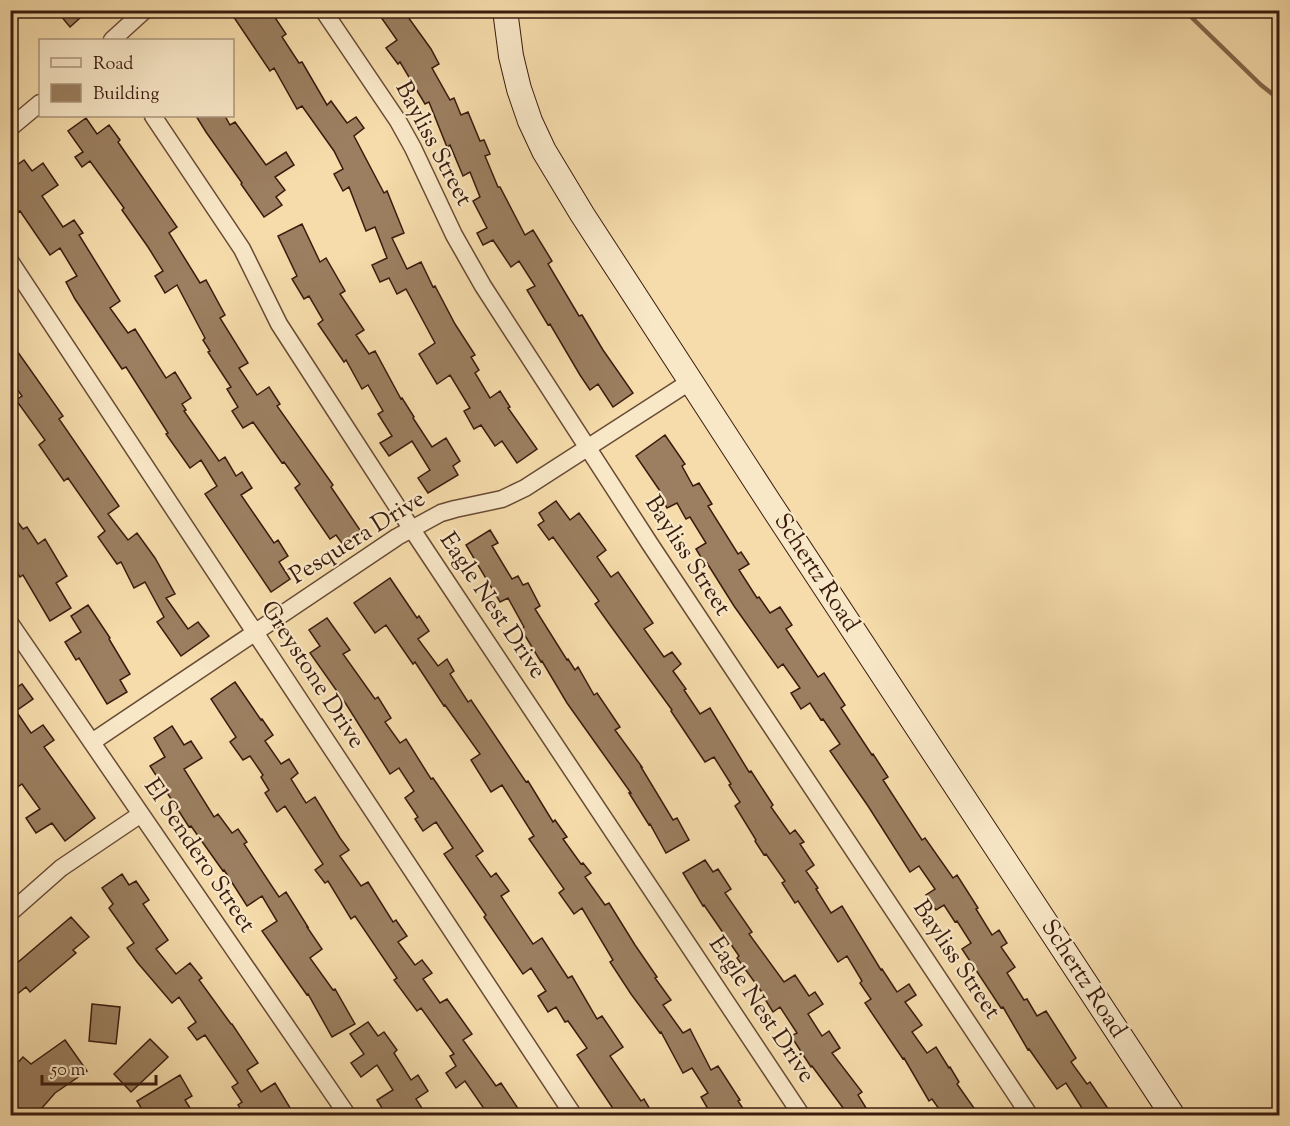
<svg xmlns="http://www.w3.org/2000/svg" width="1290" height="1126" font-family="'Sorts Mill Goudy',serif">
<rect width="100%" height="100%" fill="#f6dcab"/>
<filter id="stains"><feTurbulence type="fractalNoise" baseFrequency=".00333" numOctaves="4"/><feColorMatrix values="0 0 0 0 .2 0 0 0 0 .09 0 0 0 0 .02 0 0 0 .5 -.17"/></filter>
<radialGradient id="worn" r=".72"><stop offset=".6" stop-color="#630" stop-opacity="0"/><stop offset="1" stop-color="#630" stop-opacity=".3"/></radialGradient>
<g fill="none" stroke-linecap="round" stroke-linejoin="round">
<path stroke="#84674c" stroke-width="4.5" d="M1184,10L1261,85L1280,100"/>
</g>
<path fill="#9b7f60" stroke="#391b0e" stroke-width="1.5" d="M56,10H89L70,27Z
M229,10H270L286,34L282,37L299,63L302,62L327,105L331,101L347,123L356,117L364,128L354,136L384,193L387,191L404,233L392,238L407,269L421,262L433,287L435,286L455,324L475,355L471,357L479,370L475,373L490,398L500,391L510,407L508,408L537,449L517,463L502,441L495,446L481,425L474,429L464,411L470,408L450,375L437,384L419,354L435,343L406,289L397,294L389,278L380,282L372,265L387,258L375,227L366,231L349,187L343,191L334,174L343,169L334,151L302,106L297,109L274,68L270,71Z
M376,10H403L431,49L439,64L432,68L450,100L454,98L461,115L468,112L480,141L484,140L490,154L485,156L498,187H500L525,235L533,230L552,261L548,264L579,316L582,315L603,350L633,393L613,407L598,384L590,390L580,375L550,324L548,325L527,290L535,286L519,261L511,267L493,240L483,245L477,233L487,228L473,201L480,197L470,172L463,176L450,145L447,147L429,102L425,104L400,62L398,64L386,48L397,40Z
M196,116H225L230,125L235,122L266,165L286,152L294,165L275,177L285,190L276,197L282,205L264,217L241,184L242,183L206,132Z
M86,118L97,134L109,125L120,140L118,142L177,227L169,233L200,283L206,280L225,315L220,318L248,363L239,368L257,395L269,387L280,404L277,406L333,485L331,487L362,533L344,546L336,535L330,539L295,488L300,484L284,462L282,463L253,422L243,428L232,411L238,407L227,389L231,387L208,352L210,351L203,340L205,338L177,285L165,293L155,276L163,271L148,247L122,210L124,208L90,161L82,167L75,157L83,152L68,131Z
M24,160L32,171L43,163L58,185L42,196L63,227L74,220L83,233L79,235L120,301L110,308L128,333L135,329L166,378L175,372L191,398L182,404L186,410L184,411L219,461L225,457L236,476L242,472L252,488L241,495L274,543L278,540L288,556L279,562L290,579L271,592L205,494L217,486L201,460L190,468L166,434L168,433L126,367L122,369L75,299L66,282L77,276L60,248L50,255L20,211L18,212L10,201V193L17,188L10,180V170Z
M302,224L320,262L326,258L345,291L340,294L364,330L356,335L369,354L375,351L401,399L402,398L414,417L413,418L432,447L446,438L460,461L453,466L458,475L428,493L418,478L430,470L412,441L389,456L380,443L392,436L378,414L383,411L368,385L362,389L346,360L344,362L318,324L323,320L309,296L304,299L292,279L297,276L278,236Z
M10,341L63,416L59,419L119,506L108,514L128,540L137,533L155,558L175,594L166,598L188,629L198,622L209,636L181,656L157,622L164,617L145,582L134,588L121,562L117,564L98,537L105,531L68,478L64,481L39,445L45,440L16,400L22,396L10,379Z
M665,435L685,464L682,466L693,486L699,483L712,504L708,506L738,554L741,552L749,564L739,570L757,598L759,597L770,613L780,607L792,625L786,629L818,677L824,673L845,705L841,708L872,755L873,754L888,777L883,780L922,840L925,838L953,878L957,875L978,908L976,909L992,935L999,930L1007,943L1001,947L1015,967L1007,973L1024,1000L1027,999L1037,1016L1046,1011L1076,1058L1071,1062L1087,1084L1090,1082L1113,1116H1087L1066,1083L1057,1089L1029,1049L1028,1050L1003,1007L1001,1008L962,949L971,943L957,921L955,922L944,905L936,910L926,895L935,889L919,866L910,872L868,806L830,751L840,744L823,719L821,720L810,703L801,709L791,693L800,688L783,664L778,668L734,606L707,563L705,564L696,549L706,543L690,517L686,519L677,503L667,508L658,492L660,491L636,456Z
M556,501L570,520L579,513L606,550L597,557L611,577L618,572L653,623L644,629L664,657L672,652L681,664L673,671L686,689L684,690L700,714L710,708L749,772L751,771L773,805L771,807L790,834L795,830L804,842L800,844L814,865L806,871L818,888L816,889L831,913L842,906L881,970L882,969L897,992L909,984L916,995L905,1002L922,1025L912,1032L927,1053L936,1047L949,1068L950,1067L959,1082L957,1084L974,1108L964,1116H944L932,1099L929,1101L904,1058L903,1059L865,1003L871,999L860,983L862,981L847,956L838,962L798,901L795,903L782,883L785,881L766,854L764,855L755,841L756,840L735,806L740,802L729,785L731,784L714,757L705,762L671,711L672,710L610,625L595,604L599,601L553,537L549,540L538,525L544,521L539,513Z
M10,512L23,529L27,527L38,544L45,539L67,576L56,583L71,608L50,621L23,575L20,577L10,563Z
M490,530L498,543L492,546L512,579L518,576L523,585L528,583L540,606L535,609L567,660L568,659L575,670L578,667L594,695L597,693L620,727L615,730L642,767H641L673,820L677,818L689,840L666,853L650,824L649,825L629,793H631L567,703L542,661L541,662L521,629L524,627L508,598L500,602L466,545Z
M390,578L417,618L419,616L429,631L418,639L438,666L447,659L454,671L450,674L468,702L471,700L526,782L528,781L553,822L555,820L567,837L563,839L581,864L583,863L591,873L585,877L605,905L609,903L635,945L657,977L655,978L671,1000L663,1005L683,1033L690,1029L711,1070L718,1066L740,1100L738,1101L748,1116H712L701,1097L708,1093L692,1068L683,1073L661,1032L660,1033L631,994L610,962L613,960L582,908L574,914L559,893L564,889L529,839L534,836L502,785L491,792L471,760L480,754L445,705L444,706L415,662L413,664L386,625L375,633L354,603Z
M88,605L110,638L109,639L130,674L120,680L127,692L107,704L79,658L76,660L65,642L81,632L71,616Z
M327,618L350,650L343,654L375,699L378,697L391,718L385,722L400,743L406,739L431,779L433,778L483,851L476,856L491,877L496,873L509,891L501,896L533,944L542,938L568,978L572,976L597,1019L602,1016L623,1047L610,1056L641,1101L644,1099L654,1116H618L577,1055L587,1048L568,1021L565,1022L556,1007L548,1012L538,996L546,991L531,968L523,974L484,917L486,915L444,854L453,848L436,822L423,831L415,819L418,817L405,798L414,791L399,768L390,774L346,704L310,653L320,646L309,630Z
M235,682L261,720L262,719L273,735L265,741L281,764L289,759L298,773L291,779L306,803L315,797L340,838L349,850L340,856L361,886L368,882L393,922L396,920L407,936L398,942L415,965L422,960L432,973L423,979L440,1003L447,999L472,1034L463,1040L496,1086L501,1083L523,1116H489L465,1081L456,1088L446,1073L456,1066L450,1056L454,1054L421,1008L417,1011L394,980L397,978L355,916L351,919L328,881L325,883L315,870L323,864L285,806L277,812L265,793L269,790L261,777L263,775L250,756L243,760L230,742L236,737L211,699Z
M22,684L33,699L16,711L31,733L43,725L54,740L44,747L95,818L65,841L52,823L36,833L26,818L40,809L22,784L10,792V692Z
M172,726L184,745L191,741L202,758L184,769L214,817L218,814L232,833L238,829L247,842L244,844L279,897L286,892L308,927H307L322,949L310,958L333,990L335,989L355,1024L332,1037L308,994L307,995L262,931L277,921L262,896L247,906L224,870L223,871L191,826L189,827L150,766L165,757L154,738Z
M705,860L713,872L718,869L731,889L725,893L752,932L749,934L784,982L795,975L809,996L815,992L823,1004L808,1014L822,1036L829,1031L840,1048L832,1053L862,1092L858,1095L871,1116H849L812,1066L811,1067L791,1036L797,1033L780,1007L773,1012L763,996L764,995L737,958L739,956L704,905L703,906L683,873Z
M122,874L129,885L136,881L149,900L143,904L168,940L156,949L176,974L190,963L202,978L199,980L231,1024H232L258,1063L247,1070L261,1092L275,1083L295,1116H245L238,1105L242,1102L232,1087L238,1083L205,1035L197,1040L188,1028L196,1022L179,997L172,1003L137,962L127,948L134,943L109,908L113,904L102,888Z
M71,917L89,937L73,950L76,953L30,992L26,987L10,1000V969Z
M92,1004L120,1007L116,1044L89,1041Z
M368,1022L378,1036L384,1032L397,1050L394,1053L411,1080L418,1075L428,1091L416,1099L427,1116H387L377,1100L393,1090L377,1065L361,1077L351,1063L364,1054L350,1034Z
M150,1039L168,1057L131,1092L114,1074Z
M65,1040L87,1071L55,1093L35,1116H10V1071L23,1057L31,1064Z
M180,1075L192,1096L185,1100L195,1116H146L137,1101Z"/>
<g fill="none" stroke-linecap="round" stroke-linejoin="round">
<g stroke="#684b35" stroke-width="19">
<path id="street" d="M323,10L398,121L413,148L454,235L483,286L650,544L1030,1116
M112,40L145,10
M153,116L242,249L279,324L411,528L802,1116
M10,128L40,103
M10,261L574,1116
M10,623L348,1116
M92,742L397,537L441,513L455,509L502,499L525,488L691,381
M10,913L61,868L141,814"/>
</g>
<g stroke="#391b0e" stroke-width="26">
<path id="secondary" d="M505,10L511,56L519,89L530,121L544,151L582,214L769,502L1173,1116"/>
</g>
<use href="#street" stroke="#f9e8c8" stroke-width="16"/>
<use href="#secondary" stroke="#f9e8c8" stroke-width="24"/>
</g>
<g text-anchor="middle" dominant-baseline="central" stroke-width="4.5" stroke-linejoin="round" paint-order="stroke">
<g font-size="24" fill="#391b0e" stroke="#f9e8c8">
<text transform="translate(433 144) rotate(62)">Bayliss Street</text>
<text transform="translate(358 538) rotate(-32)">Pesquera Drive</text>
<text transform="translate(687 556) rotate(57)">Bayliss Street</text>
<text transform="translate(816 573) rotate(57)">Schertz Road</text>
<text transform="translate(492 606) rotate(56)">Eagle Nest Drive</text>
<text transform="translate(312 675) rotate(57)">Greystone Drive</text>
<text transform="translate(199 856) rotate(56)">El Sendero Street</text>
<text transform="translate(956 960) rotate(56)">Bayliss Street</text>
<text transform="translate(1083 979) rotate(57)">Schertz Road</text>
<text transform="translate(761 1010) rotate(56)">Eagle Nest Drive</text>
</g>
</g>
<rect width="1290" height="1126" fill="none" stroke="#f6dcab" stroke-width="36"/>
<rect x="12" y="12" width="1266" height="1102" fill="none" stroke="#391b0e" stroke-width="3"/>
<rect x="18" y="18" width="1254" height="1090" fill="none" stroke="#391b0e" stroke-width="1.5"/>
<rect x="39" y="39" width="195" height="78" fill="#f9e8c8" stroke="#ac967e" stroke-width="1.5"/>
<rect x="51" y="58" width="30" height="9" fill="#f9e8c8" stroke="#ac967e" stroke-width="1.5"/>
<text x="93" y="69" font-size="18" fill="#391b0e">Road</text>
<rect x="51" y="84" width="30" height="18" fill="#9b7f60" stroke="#ac967e" stroke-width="1.5"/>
<text x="93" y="99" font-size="18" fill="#391b0e">Building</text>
<path d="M42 1075v9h114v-9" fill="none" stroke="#391b0e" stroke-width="3"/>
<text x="51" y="1075" font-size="18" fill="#391b0e" stroke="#f9e8c8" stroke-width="4.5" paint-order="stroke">50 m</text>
<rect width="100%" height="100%" filter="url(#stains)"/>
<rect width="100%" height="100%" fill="url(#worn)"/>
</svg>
